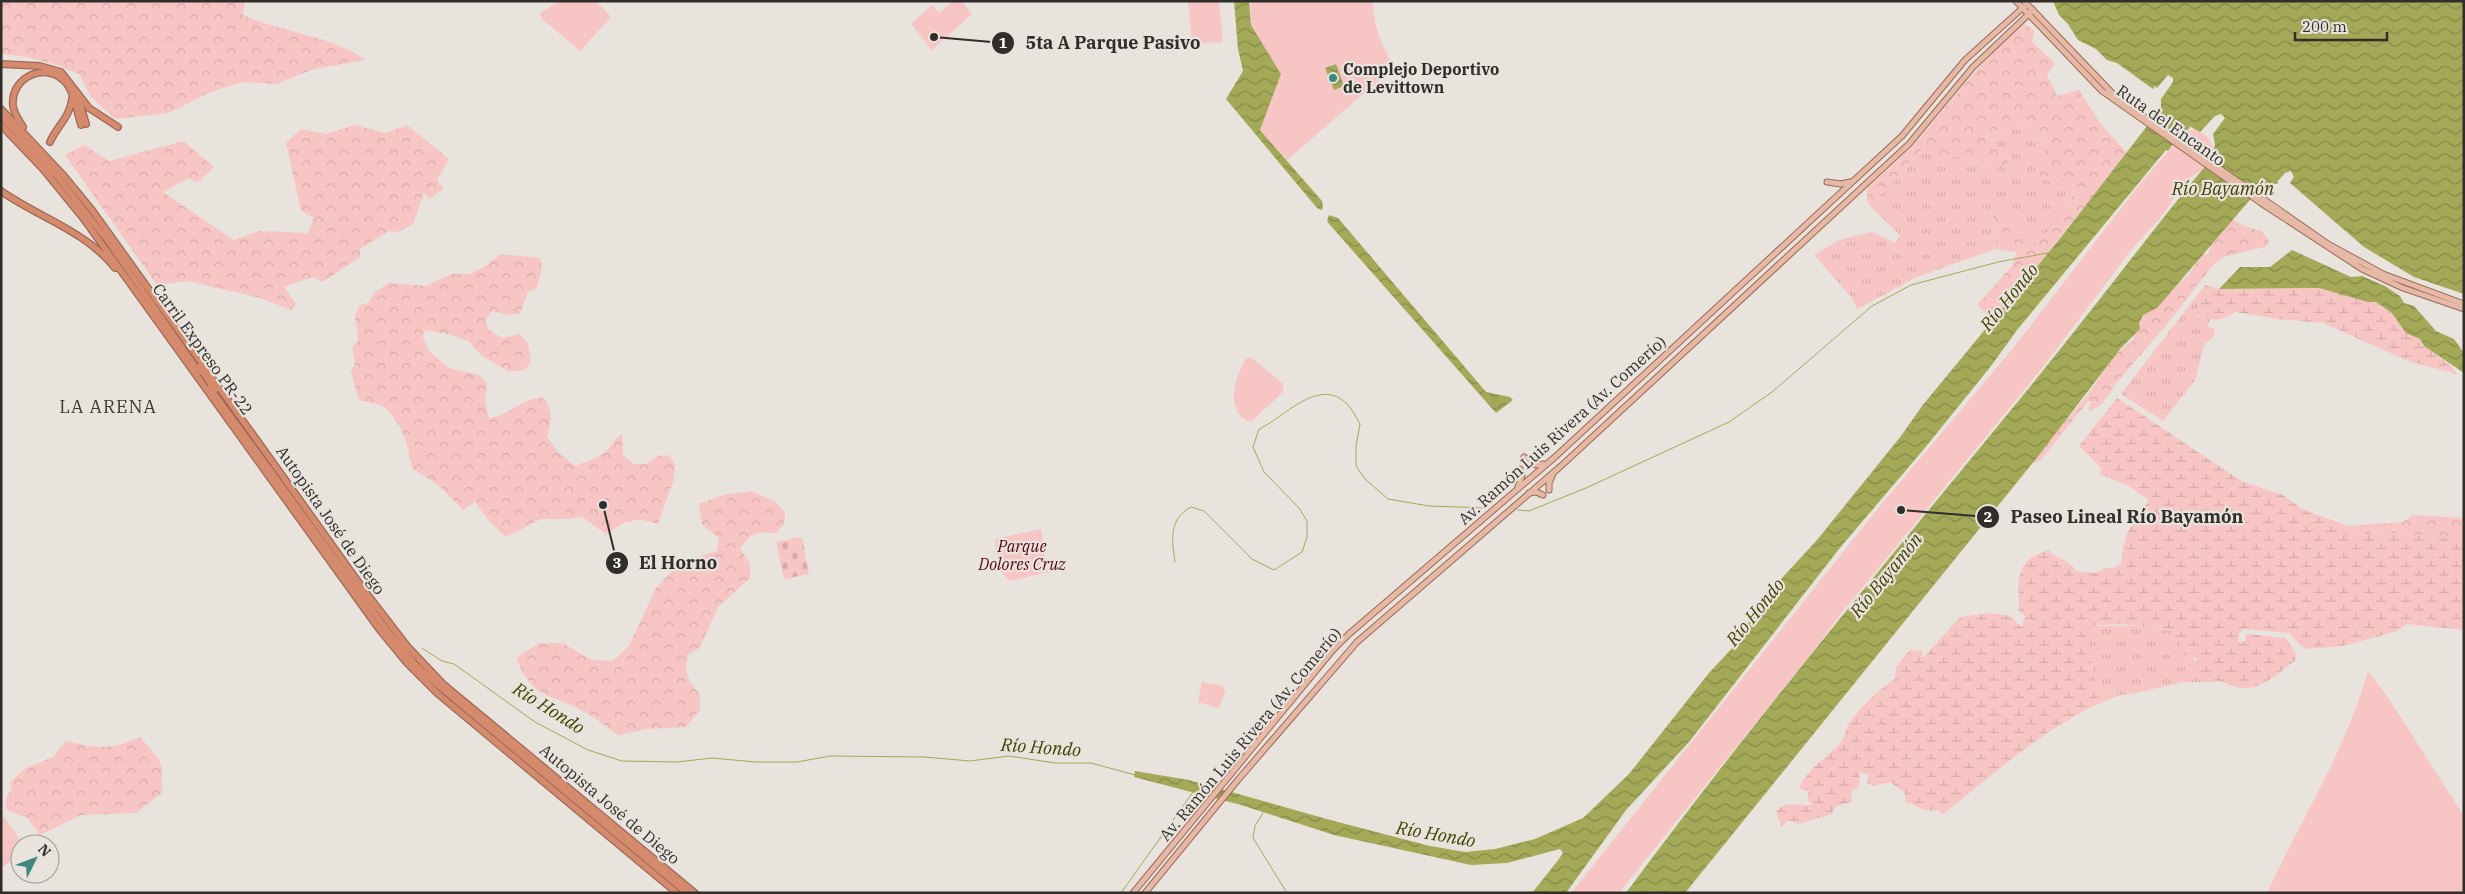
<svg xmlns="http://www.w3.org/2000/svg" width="2465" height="894" font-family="'IBM Plex Serif',serif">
<defs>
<pattern id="grass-tufts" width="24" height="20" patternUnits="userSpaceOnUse" patternTransform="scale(1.25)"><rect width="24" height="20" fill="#f8c5c5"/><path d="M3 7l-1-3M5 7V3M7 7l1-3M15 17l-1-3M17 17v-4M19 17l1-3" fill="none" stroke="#d5aaa9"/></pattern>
<pattern id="forest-crowns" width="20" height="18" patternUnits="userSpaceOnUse" patternTransform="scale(1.25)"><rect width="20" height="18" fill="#f8c5c5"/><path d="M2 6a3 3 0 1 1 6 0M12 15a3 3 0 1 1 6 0" fill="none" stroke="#d5aaa9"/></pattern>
<pattern id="wetland-marsh" width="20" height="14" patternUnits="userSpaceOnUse" patternTransform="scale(1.25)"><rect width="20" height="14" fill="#f8c5c5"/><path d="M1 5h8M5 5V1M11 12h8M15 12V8" fill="none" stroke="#d5aaa9"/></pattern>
<pattern id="cemetery-stones" width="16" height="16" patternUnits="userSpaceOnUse" patternTransform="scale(1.25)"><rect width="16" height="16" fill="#f8c5c5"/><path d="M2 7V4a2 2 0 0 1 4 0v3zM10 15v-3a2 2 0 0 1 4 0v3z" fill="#d5aaa9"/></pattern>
<pattern id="water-waves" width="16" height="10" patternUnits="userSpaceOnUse" patternTransform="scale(1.25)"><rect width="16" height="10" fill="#a3a957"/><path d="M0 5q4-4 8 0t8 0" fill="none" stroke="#858a48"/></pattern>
</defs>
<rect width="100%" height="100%" fill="#e9e3dd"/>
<path fill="url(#grass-tufts)" d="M2027,124L2050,141L2074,188L2068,208L2035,246L2005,216L1990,208L1998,234L1995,249L1917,277L1857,309L1852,298L1814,255L1839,240L1872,232L1895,243L1900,235L1870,206L1924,148L2006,167L2010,159L1991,139L1997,130Z
M2205,285L2196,312L2210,320L2207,327L2214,328L2215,335L2204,345L2195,380L2163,421L2121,394Z
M2095,626H2138L2173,631V638L2187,650L2183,654C2205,661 2201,671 2218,682H2184L2131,694L2120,695L2107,693L2099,695L2095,685L2086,628Z"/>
<path fill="url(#forest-crowns)" d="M1,1H245L243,15C283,33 330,35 366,60L314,69L276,84L241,82L208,93L169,113L115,119L91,97L80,75L58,65L22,56L1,54Z
M2024,24L2034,30L2032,42L2055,63L2047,75L2057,96L2079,90L2100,123L2127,153L1994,320L1977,305L2011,267L2017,252L1995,249L1998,234L1990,207L2005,216L2035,245L2068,208L2074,189L2032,176L2050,141L2027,124L1997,130L1991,139L2010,159L2006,167L1972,159L1933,155L1924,148L1870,206L1867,200V189C1883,173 1902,158 1917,141C1953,101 1982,57 2024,24Z
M354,125L386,133L407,125L449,159L437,180L444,188L430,199L424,193L413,224L399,232L389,231L360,249V257L323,282L313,277L284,287L296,304L291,310L260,298L188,281L157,285L65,155L84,145L109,161L183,141L214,167L197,183L189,178L163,192L234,240L259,231L309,233L313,217L301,211L286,143L301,129L327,134Z
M2232,219L2242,225L2263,232L2270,243L2265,247L2226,256L2214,264L2168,323L2118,381L2102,404L2090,411L2088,408L2092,401H2088L2041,460L2034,463L2032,461L2087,396L2116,354L2133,340L2139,318L2188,276L2201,255L2209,254L2211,244Z
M501,254L540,258L542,267L537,288L528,292L520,314L508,315L492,311L485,321L489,330L502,338L520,334L528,344L531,361L524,371H508L482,356L468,341L448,334L424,330L423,338L429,351L449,368L480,375L487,384L485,401L489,418C513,414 521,397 544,398C553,412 552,421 547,436L558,452L575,466C585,462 596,459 605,452C612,446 614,439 622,434L623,455L634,464H646L657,456L668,455L675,465L674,479L658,524C633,516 628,520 606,534L582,517L568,519H541L506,537L489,521L475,502L463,510L437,484L412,469C409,447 402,420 382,406C376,403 366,402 359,400L351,372L355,363L352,347L358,341L355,315L360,305L368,303L375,292L389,283L426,286L451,274H470L487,265Z
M752,491L777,503L785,512L784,524L776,533C756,532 752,531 740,549L750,563V578L718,607L700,647L688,655L686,671L690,682L700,695V710L686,727L648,729L618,735C607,727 597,719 586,713C550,691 535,703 516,658L539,643H562L592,660L613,661L629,646L656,588L679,564L717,551L719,538L702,524L699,504L723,495Z
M2413,515L2464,518V539L2389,533L2344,535L2348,526L2403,522Z
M140,737C148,747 160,756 162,769C163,778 160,783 163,792L136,813L81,815L40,835L27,818L7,810C2,799 10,796 12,786L9,783L26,768L53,757L66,741C97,748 110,751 140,737Z"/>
<path fill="url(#wetland-marsh)" d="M2205,285L2219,289L2319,288L2379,304L2392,313L2406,333L2420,339L2422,344L2451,366L2457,374L2408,361L2323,323L2276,319L2236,312L2221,319L2210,320L2196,312Z
M2117,398L2243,482L2283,495L2302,509L2348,526L2345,535L2389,533L2464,539V630L2407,624L2395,632L2342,646L2308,649L2301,646L2289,633L2245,629L2239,633L2238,642L2245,641L2246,634L2286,638L2296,654V660C2280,671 2258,694 2237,687C2223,682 2210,678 2195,677L2197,658L2182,655L2186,650L2173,638V631C2146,627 2114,620 2087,628L2095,685L2099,695L2107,693L2120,695C2053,719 1998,771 1942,815L1938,810C1919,812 1921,806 1905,802V793L1890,782L1875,786L1867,783L1868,774L1860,773L1859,786L1851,792L1852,802L1836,806L1832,814L1798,824L1788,820L1782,827L1776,812C1786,799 1798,807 1812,805L1807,798L1809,791L1799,789C1807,768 1826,759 1840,743C1845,738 1845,731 1848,725C1859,708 1878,690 1895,679L1896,667L1910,650L1922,651L1923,658L1960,617L1991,613L2010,616L2021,627L2025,616L2019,611C2019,579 2013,561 2049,550C2055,560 2068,557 2076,571L2096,573L2105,568H2114L2122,562L2123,547L2127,533L2149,500L2130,487L2100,474L2101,468L2079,446Z"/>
<path fill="url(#cemetery-stones)" d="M802,537L809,574L784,579L776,542Z"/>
<path fill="#f8c5c5" d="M560,1H596L611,17L580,51L542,19L540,13Z
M953,1H961L972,14L932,50L911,24L932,5L939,13Z
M1188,1H1219L1223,42L1192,44Z
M1250,1H1372L1375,22L1380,39L1392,64L1391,70L1287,160L1260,130L1281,74L1251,25Z
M2187,130C2200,129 2213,137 2213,151L2202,169L2188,179L2161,217L2132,249L2043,367L1840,615L1814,650L1619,893H1571L1880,506L2014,347L2139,185Z
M1248,357H1251L1283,384V392L1251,422C1223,414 1235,372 1248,357Z
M1041,529L1048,572L1010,581L999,570L995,539Z
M2368,671L2389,699L2464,816V893H2267C2301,819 2346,750 2368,671Z
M1202,682L1223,686L1225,692L1219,708L1198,702Z
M1,813L23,844H20V855L1,868Z"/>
<path fill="url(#water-waves)" d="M1234,1H1249L1251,25L1281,74L1260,130L1322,201L1323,208L1321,210L1317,208L1226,99L1243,71L1238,49Z
M2053,1H2464V294L2414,277L2364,247L2290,183L2294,177L2291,171L2285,173L2277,182L2279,183L2261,187L2157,308L2143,315L2139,323L2140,329L2121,348L2039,455L1685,893H1626C1754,720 1893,554 2029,388C2091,312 2149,234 2211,159L2215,145L2213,134L2225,118L2221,114L2215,116L2200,132L2189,126L2190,128L2181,133L2168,151L2166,150L2160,157L2017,330L1991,366L1924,449L1839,549L1689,742L1626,810L1566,893H1532L1559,859L1563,853L1560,849L1507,863L1471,865L1334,835L1241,805L1134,777L1135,771L1189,780L1334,821L1430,846L1465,852L1495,849L1535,839L1583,818L1629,774L1709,673L1735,645L1752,617L1782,578L1817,540L1901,436L1922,406L2062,236L2161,108V99L2173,82V78L2168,75L2157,88L2155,86L2153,89L2117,63L2107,60L2096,49L2078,40L2068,24L2059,15Z
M1336,64L1344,86L1334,90L1325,68Z
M1329,215L1338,218L1486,392L1510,397L1513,400L1496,413L1330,225L1327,221Z
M2292,250L2351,277L2362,276L2385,286L2400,296L2404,303L2414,306L2436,331L2454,339L2464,353V373L2424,346L2420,339L2406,333L2392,313L2376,302H2368L2319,288L2219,289L2240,267H2270Z"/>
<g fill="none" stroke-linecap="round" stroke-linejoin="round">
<path stroke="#a3a957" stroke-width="1" d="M1518,510L1529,511L1586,488L1729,422L1772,392L1872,306L1911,285L1998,262L2048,253
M1175,562C1172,540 1168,520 1191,507L1204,511L1252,559L1274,570L1302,552L1307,537V521L1299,508L1264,472L1253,447L1259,429C1285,417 1319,376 1347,404C1352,409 1356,417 1360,424L1356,446V466L1365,479L1388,499L1429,506L1486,508
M422,648L442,661L454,664L535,722L588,750L622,761L677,762L712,758L756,762H797L830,756L924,757L970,761L1009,756L1055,763H1091L1135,775
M1263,813L1255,826L1253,838L1287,893
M1121,893L1193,792"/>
<g stroke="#9b6956" stroke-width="7">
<path id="major" d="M2016,1L2102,91L2261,203L2362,269L2403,288L2464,309
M2024,1L2114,95L2328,244L2383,274L2464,304
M1827,182L1841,184L1850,182
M1524,457L1536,465L1544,464
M1518,487L1522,476L1520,469
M1549,490V483L1553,474
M1529,493L1536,492L1543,495
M1133,893L1333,650L1349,634L1555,457L1902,136L1965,60L2027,4
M1145,893L1237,781L1357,642L1561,466L1909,144L1973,67L2033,10"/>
</g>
<g stroke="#9b6956" stroke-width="8">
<path id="highway" d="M1,64L40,66L61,72L89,108L118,127
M78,97L86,124
M1,109L64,176L92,210L367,594L407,646L443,684L695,893
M1,116L60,180L104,236
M1,125L43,169L83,218L379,629L407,663L437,693L677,893
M23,127C19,120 14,114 13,106C10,76 48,60 67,84C75,95 77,112 81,125
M50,142C57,126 70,117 72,99
M1,191C38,217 86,231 115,268
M103,234L199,372
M199,367L215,390
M210,388L386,629L415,664L440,687L687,893"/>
</g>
<use href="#major" stroke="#e6b9a7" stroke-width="5"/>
<use href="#highway" stroke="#d58a6d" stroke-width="5.5"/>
</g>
<circle fill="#41877d" stroke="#e9e3dd" stroke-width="2" cx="1333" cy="78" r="5"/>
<g text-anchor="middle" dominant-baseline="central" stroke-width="4.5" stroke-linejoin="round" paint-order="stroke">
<g font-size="16" font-weight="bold" fill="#302d2b" stroke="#e9e3dd" text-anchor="start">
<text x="1343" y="69">Complejo Deportivo<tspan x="1343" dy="18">de Levittown</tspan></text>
</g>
<g font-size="16" fill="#302d2b" stroke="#e9e3dd">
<text transform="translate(2171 125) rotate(35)">Ruta del Encanto</text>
<text transform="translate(203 349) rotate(54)">Carril Expreso PR-22</text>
<text transform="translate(1562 430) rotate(-42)">Av. Ramón Luis Rivera (Av. Comerío)</text>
<text transform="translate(331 520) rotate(55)">Autopista José de Diego</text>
<text transform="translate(1250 734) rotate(-50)">Av. Ramón Luis Rivera (Av. Comerío)</text>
<text transform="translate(610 804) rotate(40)">Autopista José de Diego</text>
</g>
<g font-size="16" font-style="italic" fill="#570817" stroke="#e9e3dd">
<text x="1022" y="546">Parque<tspan x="1022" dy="18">Dolores Cruz</tspan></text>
</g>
<g font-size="18" font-style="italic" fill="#404300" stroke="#e9e3dd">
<text x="2223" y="188">Río Bayamón</text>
<text transform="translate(2009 297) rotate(-51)">Río Hondo</text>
<text transform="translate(1886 575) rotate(-51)">Río Bayamón</text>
<text transform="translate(1755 612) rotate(-51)">Río Hondo</text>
<text transform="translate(549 708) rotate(32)">Río Hondo</text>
<text transform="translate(1041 747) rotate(4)">Río Hondo</text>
<text transform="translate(1436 834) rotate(10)">Río Hondo</text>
</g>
<g font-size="18" letter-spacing="1" fill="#3e3934" stroke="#e9e3dd">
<text x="108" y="406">LA ARENA</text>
</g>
</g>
<path fill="none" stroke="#302d2b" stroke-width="2" d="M934 37L1003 43M1901 510L1988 517M603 505L617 563"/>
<g fill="#302d2b" stroke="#e9e3dd" stroke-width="2">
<circle cx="934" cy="37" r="5"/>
<circle cx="1901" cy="510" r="5"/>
<circle cx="603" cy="505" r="5"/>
<circle cx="1003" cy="43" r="12"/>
<circle cx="1988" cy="517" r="12"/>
<circle cx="617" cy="563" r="12"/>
</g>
<g font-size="15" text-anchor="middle" font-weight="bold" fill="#fff">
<text x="1003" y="48">1</text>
<text x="1988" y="522">2</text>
<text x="617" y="568">3</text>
</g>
<g font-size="18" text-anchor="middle" font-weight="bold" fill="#302d2b" stroke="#e9e3dd" stroke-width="4.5" stroke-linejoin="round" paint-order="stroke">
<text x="1113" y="49">5ta A Parque Pasivo</text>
<text x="2127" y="523">Paseo Lineal Río Bayamón</text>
<text x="678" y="569">El Horno</text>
</g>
<rect width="2465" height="894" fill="none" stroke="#302d2b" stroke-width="5"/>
<g transform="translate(35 859) rotate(48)"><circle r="24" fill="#e9e3dd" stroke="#9f9a96"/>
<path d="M0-4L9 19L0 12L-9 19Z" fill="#41877d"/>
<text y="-8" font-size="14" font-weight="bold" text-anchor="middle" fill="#302d2b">N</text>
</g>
<path d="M2295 32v8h92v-8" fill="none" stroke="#302d2b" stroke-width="2.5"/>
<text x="2302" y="32" font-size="15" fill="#302d2b" stroke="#e9e3dd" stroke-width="4" paint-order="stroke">200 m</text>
</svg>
